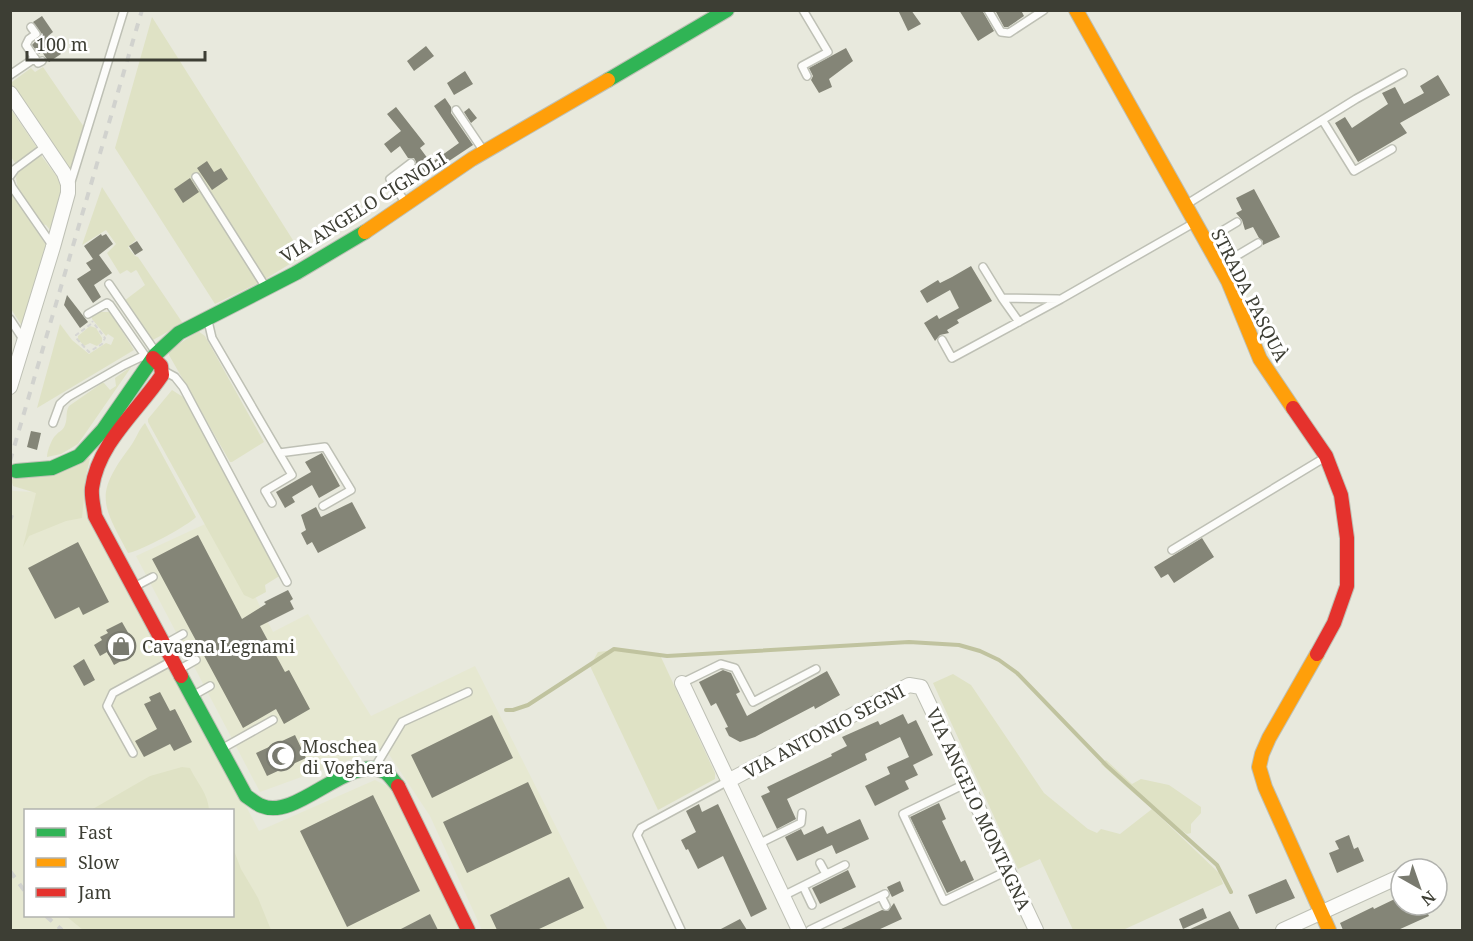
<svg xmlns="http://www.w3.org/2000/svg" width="1473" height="941" font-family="'Noto Serif',serif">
<rect width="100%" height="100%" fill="#e8e9dd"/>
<path fill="#e6e8d1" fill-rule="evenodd" d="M10,488L13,491L34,492L81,489L259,831L375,780L391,788L460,930H11ZM26,810H232V916H26Z
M216,519L273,632L308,614L371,716L475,666L608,930H482L430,816L384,747L260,792L136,556Z"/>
<path fill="#dfe2c5" d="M152,17L303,256L262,281L215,304L115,148Z
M43,67L84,127L78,153L72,173H69L12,86V82L31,68L35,72Z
M10,108L38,149L16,164L11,157Z
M40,154L61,182L62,192L51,231L46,225L41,224L18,190L16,178L17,171Z
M102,187L136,240L128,247L135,256L138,257L182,322V324L151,341L124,301L145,285L137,271L136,270L131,273L127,270L120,274L107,253L116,244L106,230L82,245Z
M10,191L46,245L37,275L39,279L22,326L11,309Z
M97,312H110L134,350L37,408L60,324L72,340L89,354L106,343L111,345L114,338L108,334L106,336L92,319V315Z
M90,326L96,328L102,338V342L97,346L90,343L84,346L78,339V336Z
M198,331L205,336L264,442L232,462H230L169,355V351Z
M132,366L78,444L61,454L47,457C47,451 52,438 56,435C59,431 63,431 65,425C68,418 65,413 69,406L102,383H104L110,390L116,386L115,378Z
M172,390L183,397L281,575L265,585L266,592L253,599L244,595L148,422V419Z
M145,423L196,517C189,525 139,552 128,553C102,504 94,495 130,447C136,439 139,429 145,423Z
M90,458L86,476L82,518L66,521L29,536L23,547L36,493L13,486L11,479Z
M615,650L660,655L715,773V779L658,810L590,666L598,652Z
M953,674L971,685L1044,793L1088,829L1097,833L1101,829L1120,834L1152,809L1219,873L1223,884L1123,930H1073L1040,859L1018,869L933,683Z
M1106,760L1132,784L1141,779L1169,785L1201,807V813L1191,824V833L1187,834C1156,814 1128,788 1101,764Z
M182,767L190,768C197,783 208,793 209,810H91L150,776Z
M233,848L241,869L258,898L271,930H83L66,916H232Z"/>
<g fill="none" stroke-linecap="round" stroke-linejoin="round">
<path stroke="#c0c39f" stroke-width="4" d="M506,710H513L528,705L614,649L667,656L909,642L959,645L980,651L999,660L1017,673L1107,766L1217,865L1231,892"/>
</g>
<path fill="#848577" d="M898,10H911L921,24L908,31Z
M959,10H982L994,31L978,41Z
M995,10H1021L1024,16L1008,27H1004Z
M42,16L53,32L48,36L61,54L49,62L42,52L39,54L32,45L42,34L33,22Z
M426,46L434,56L414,71L407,61Z
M846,48L853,61L829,79L832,87L819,93L811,80L813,76L809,68Z
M465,71L473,84L454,95L447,83Z
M1438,75L1450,95L1400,123L1407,133L1358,162L1335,123L1345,117L1352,128L1388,104L1382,93L1395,87L1404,104L1424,93L1420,86Z
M445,98L451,107V113L473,145L404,191L398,180L414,167L416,162L414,158H408L400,146L391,153L384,144L401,131L387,114L396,107L425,144L420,148L431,163L459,143L434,106Z
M469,108L477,118L471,123L464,112Z
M207,161L214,172L221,168L228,179L212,190L197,168Z
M190,178L199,192L183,203L174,189Z
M1254,189L1280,237L1263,245V241L1259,238L1253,227L1245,230L1242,220L1236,213L1242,210L1236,198Z
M101,234L102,236L106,234L113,244L99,255L112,273L94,285L101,297L93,303L77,279L91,270L86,263L93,259L84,246Z
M137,241L143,250L135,255L129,246Z
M971,266L992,301L957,320L959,323L947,330L949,333L940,335L935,341L924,323L937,315L939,319L959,308L950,290L927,303L920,291L938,280L940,283L952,277Z
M67,295L88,322L80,328L64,305Z
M31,431L41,433L37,450L27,447Z
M322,453L340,486L319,498L312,485L292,497L295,502L285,508L276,492L311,472L305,462Z
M352,502L366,528L318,553L312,542L307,545L301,533L306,530L301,515L316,507L321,517Z
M198,535L242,619L266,604L264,602L288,590L293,599L290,601L294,609L260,626L285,672L289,670L310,709L284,724L276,709L243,728L152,559Z
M1202,538L1214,557L1174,583L1168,574L1161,578L1154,567Z
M78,542L109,602L83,615L79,607L55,619L28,568Z
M122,622L130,636L125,639L131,650L128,652L130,656L114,665L107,652L100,656L94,645L102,640L100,637L108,633L106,630Z
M84,659L95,680L84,686L73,666Z
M723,670L731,673L740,692L736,694L747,716L827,671L840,695L815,709L814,706L755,737L740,742L729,736L725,728L728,727L716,703L711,706L699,682Z
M160,692L170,711L175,709L192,742L174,751L170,744L144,757L135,741L157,729L144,704L151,701L149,697Z
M903,714L908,724L916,720L933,755L913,765L918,775L905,781L909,789L875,806L865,786L890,774L887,767L909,757L900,737L865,754L867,760L787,799L796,819L777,829L761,796L770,792L767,787L832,756L831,754L847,746L842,737L878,721L880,725Z
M492,715L513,758L432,798L411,755Z
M295,735L306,758L267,776L256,753Z
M528,782L552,833L467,873L443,822Z
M373,795L420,891L347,927L300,831Z
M939,803L946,819L942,821L961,862L965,860L974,880L947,893L910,817Z
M699,804L702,812L718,804L767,909L751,917L723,856L698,869L688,849L686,850L681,840L696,832L686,811Z
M860,819L869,839L836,854L832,845L797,861L785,837L801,829L804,835L823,826L827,834Z
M1349,835L1354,849L1358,847L1364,861L1337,873L1329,853L1339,849L1335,841Z
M848,870L856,887L820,904L812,888Z
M569,877L584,908L537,930H497L490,915Z
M1286,879L1295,898L1256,914L1248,895Z
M900,881L904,891L892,897L887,887Z
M1401,896V905H1419L1421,909L1425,908L1429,916L1398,930H1343L1340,923L1373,907L1374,909Z
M894,903L902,919L878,930H839L882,910L888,911Z
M1203,908L1207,918L1183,929L1179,919Z
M1230,911L1240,930H1188Z
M430,914L438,930H399Z
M740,919L747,930H719Z"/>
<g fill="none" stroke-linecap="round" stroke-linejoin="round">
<g stroke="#bec0b5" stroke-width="10">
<path id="lane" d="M803,10L828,52L802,66L807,76
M988,10L1001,32L1009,33L1044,10
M31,27L36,34L29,39L26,45L38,63L42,61
M10,75L35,58
M456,110L483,150
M1323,121L1354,171L1392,149
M10,176L15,169L46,146
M196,177L265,286
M10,182L12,187L52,245
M70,185L124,10
M405,202L390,179L411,163
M1187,204L1356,99L1403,73
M1207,240L1237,222
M1221,265L1258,243
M983,267L1002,298L1058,299
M109,284L155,351
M1002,298L1019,322
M88,314L107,303L110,305L146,357
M10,319L23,339
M208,321L212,338L279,453
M942,340L952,358L1061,299L1192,224
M164,371L175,377L183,387L287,582
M53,423L60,404L68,397L124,365L141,357L150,358
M272,503L265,491L292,475L279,453L325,447L351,490L323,506
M1172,550L1324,458
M134,587L153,577
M167,643L183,634
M180,669L196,660
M682,683L721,664L735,668L753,702L816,669
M194,695L210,686
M223,748L273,720
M133,753L107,706L113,693L172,661
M375,767L402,722L468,692
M967,783L903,814L944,901L1009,870
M758,844L801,823L802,813
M820,863L826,874
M803,886L812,905
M783,896L845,865
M881,896L886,906
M681,930L637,835L641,828L728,781
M810,930L885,894"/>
</g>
<g stroke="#bec0b5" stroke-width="16">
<path id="street" d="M10,93L64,173L68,184V193L53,247L10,387
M682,683L799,930
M728,781L909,685L921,687L1036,930
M1283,930L1401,876"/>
</g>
<g stroke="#bec0b5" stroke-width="16">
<path id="fast" d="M608,80L727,10
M16,471L52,468L79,456L103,430L155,355L179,333L296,273L365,232
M181,676L246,796C251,799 256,804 262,806C297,821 350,752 385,772C390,775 394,782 398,786"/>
</g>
<g stroke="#bec0b5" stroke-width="16">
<path id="slow" d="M1076,10L1228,281L1260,359L1293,408
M365,232L472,159L608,80
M1317,654L1269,738L1262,754L1259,767L1265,787L1329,930"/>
</g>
<g stroke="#bec0b5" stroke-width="16">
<path id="jam" d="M153,358L161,366L162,375C138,411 98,443 92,488C91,498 94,507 95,516L181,676
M1293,408L1326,456L1341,495L1347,538V586L1334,623L1317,654
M398,786L468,930"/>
</g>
<path stroke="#d6d6d3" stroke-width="2" stroke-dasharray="4.5 3" stroke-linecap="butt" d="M91,324L76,335V338L89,352L102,344L105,338L92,321"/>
<use href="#lane" stroke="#fcfcfa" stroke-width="7"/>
<use href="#street" stroke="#fcfcfa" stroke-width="14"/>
<use href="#fast" stroke="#30b455" stroke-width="14"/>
<use href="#slow" stroke="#ff9f0a" stroke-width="14"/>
<use href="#jam" stroke="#e5322d" stroke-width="14"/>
<path stroke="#d1d2ce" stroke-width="4" stroke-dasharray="8 8" stroke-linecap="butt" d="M10,461L142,10
M10,520L12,515
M10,871L26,893
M46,916L62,930"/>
</g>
<defs>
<g id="shop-ring" transform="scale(1.5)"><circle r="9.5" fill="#fff" stroke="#797a6f" stroke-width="1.5"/><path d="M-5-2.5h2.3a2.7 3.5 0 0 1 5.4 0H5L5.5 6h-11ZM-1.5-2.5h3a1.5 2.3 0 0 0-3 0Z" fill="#797a6f"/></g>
<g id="mosque-ring" transform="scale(1.5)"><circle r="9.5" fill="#fff" stroke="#797a6f" stroke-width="1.5"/><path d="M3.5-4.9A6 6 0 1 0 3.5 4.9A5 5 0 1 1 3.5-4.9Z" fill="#797a6f"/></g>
</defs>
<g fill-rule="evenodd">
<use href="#shop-ring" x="121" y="646"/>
<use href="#mosque-ring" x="281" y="756"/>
</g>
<g text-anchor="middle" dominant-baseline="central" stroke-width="6" stroke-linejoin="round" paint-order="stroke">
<g font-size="18" fill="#3d3e34" stroke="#fff">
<text transform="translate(363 207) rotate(-32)">VIA ANGELO CIGNOLI</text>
<text transform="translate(1250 295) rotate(63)">STRADA PASQUÀ</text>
<text transform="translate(824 731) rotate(-28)">VIA ANTONIO SEGNI</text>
<text transform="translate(979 809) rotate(65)">VIA ANGELO MONTAGNA</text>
</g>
<g font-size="18" fill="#3d3e34" stroke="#fff" text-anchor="start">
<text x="142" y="646">Cavagna Legnami</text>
<text x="302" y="746">Moschea<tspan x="302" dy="21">di Voghera</tspan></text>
</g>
</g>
<rect width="1473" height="941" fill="none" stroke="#3d3e34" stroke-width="24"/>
<rect x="24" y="809" width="210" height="108" fill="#ffffff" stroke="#b1b2ae" stroke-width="1.5"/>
<rect x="36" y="828" width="30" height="9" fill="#30b455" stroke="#b1b2ae" stroke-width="1.5"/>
<text x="78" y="839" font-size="18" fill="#3d3e34">Fast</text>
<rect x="36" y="858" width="30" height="9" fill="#ff9f0a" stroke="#b1b2ae" stroke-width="1.5"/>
<text x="78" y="869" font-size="18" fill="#3d3e34">Slow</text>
<rect x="36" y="888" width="30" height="9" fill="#e5322d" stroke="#b1b2ae" stroke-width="1.5"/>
<text x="78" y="899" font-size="18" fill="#3d3e34">Jam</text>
<g transform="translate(1419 887) rotate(140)"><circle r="28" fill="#ffffff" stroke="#b1b2ae" stroke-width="1.5"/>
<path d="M0-4.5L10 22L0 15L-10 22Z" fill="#797a6f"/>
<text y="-9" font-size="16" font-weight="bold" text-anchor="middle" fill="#3d3e34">N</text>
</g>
<path d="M27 51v9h178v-9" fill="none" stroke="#3d3e34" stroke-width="3"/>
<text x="36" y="51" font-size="18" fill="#3d3e34" stroke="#ffffff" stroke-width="4.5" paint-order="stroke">100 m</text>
</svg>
